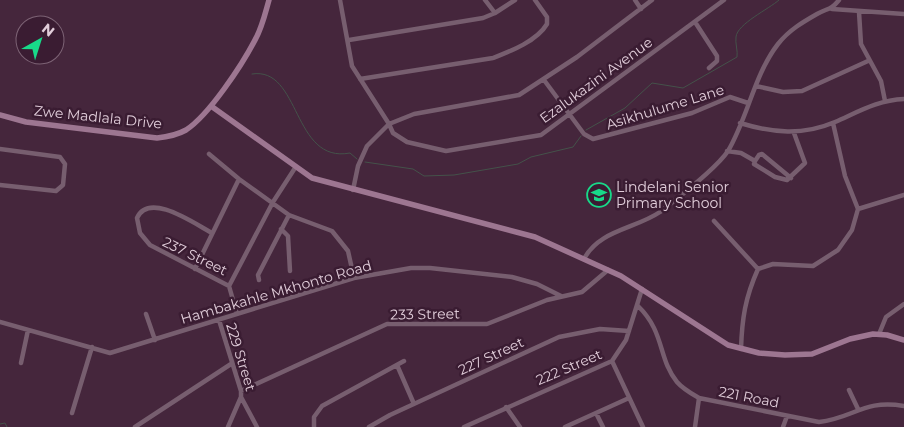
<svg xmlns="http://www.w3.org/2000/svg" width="904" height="427" font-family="Montserrat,sans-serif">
<rect width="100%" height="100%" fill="#45263c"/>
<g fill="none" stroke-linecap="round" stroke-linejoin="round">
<path stroke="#44524a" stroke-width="1" d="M252,74C301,66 292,164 350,153L357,159
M586,130L625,108L652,83L683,88L737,57C738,51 735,43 736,37C737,24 769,9 779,0
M365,162L413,169L424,176L454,175L518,164L531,157L573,147L581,136
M0,424L5,423L7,427"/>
<path stroke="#775e6f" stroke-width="4.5" d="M340,0L352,66L389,124L393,133L407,142L446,151L541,135L724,0
M485,0L495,13
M635,0L641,9
M832,9L904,14
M859,12L861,44L881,81L885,101
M695,22L717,56V61L709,68
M349,40L483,18L495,13L515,0
M360,79L493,58C511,51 537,41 547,24V17L535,0
M544,80L584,134L593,139L692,113L730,97L748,103
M756,86L783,92L802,91L868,61
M740,123C773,133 802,136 835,122C858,112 878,100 904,99
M0,149L60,157L65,164L63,185L56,191L0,185
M727,151L741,153L755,161L754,164L775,177L787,180L805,163L794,133
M209,154L239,179L289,215L332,231L348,251L354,278
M755,161L759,155L762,154L791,178
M353,190L358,166L367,146L389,124L414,114L519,95L577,57L652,0
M858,209L904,195
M714,221L758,269
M281,229L288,236L290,271
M212,233C195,224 149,191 137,218L140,233L150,245L229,286
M584,259C599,230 635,229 660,212C678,198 716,169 728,151C748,117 754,75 778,44C789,30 803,22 817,14C828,8 831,10 839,0
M195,269L239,179
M259,280L258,275L289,215
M638,306C665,332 658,359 677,382C683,389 692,394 699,398L819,422C854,418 864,399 904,406
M146,314L155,340
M237,314L229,286L273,202L295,168
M219,320L241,391V397L257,427
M0,322L110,353L354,278L411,268H430L512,277L537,284L561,296
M879,334L886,317L904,304
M741,349C742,319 745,298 758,269L773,264L813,266L838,250L852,230L858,209L845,176L833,123
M612,361L643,427
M21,363L28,330
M397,365L414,404
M849,390L858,409
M241,391L387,324H487L547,300L582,292L608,270
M506,407L520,427
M72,413L92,347
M596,413L603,427
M135,427L231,364
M228,427L241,397
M314,427V417L322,406L404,361
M369,427L390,415L559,337L600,329L629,331
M464,427L612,361L626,340L642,289
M565,427L629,398
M695,427L699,398
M783,427L787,416"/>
<path stroke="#9d7691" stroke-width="5.5" d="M211,106L312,178L535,237L621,276L728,345L759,353L785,355L812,354L850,339L873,334L887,335L904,340
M0,115L26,122L157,138C167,137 177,135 186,130C209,115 242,65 255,40C262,28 265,14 269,0"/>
</g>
<defs>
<g id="school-ring" transform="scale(1.25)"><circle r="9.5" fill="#3a1c32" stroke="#18d989" stroke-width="1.5"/><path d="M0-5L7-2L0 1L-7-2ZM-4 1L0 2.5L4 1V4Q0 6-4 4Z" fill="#18d989"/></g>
</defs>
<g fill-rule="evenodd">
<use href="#school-ring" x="599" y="195"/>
</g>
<g text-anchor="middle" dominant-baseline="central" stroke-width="5" stroke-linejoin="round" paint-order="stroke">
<g font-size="14" fill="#e1cdda" stroke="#3a1c32">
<text transform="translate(596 80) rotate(-36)">Ezalukazini Avenue</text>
<text transform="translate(665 107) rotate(-17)">Asikhulume Lane</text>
<text transform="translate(98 117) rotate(6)">Zwe Madlala Drive</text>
<text transform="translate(195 256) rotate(26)">237 Street</text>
<text transform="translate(276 292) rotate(-16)">Hambakahle Mkhonto Road</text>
<text transform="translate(425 314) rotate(-1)">233 Street</text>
<text transform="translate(491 356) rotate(-25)">227 Street</text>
<text transform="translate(241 357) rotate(73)">229 Street</text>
<text transform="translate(569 367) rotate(-23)">222 Street</text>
<text transform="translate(749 397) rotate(11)">221 Road</text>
</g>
<g font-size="14" fill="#e1cdda" stroke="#3a1c32" text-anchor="start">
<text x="616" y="187">Lindelani Senior<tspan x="616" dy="16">Primary School</tspan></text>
</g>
</g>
<g transform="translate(40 40) rotate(39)"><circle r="24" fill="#3a1c32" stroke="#7d6375"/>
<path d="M0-4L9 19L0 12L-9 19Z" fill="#18d989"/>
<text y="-8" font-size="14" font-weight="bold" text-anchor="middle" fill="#e1cdda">N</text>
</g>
</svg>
